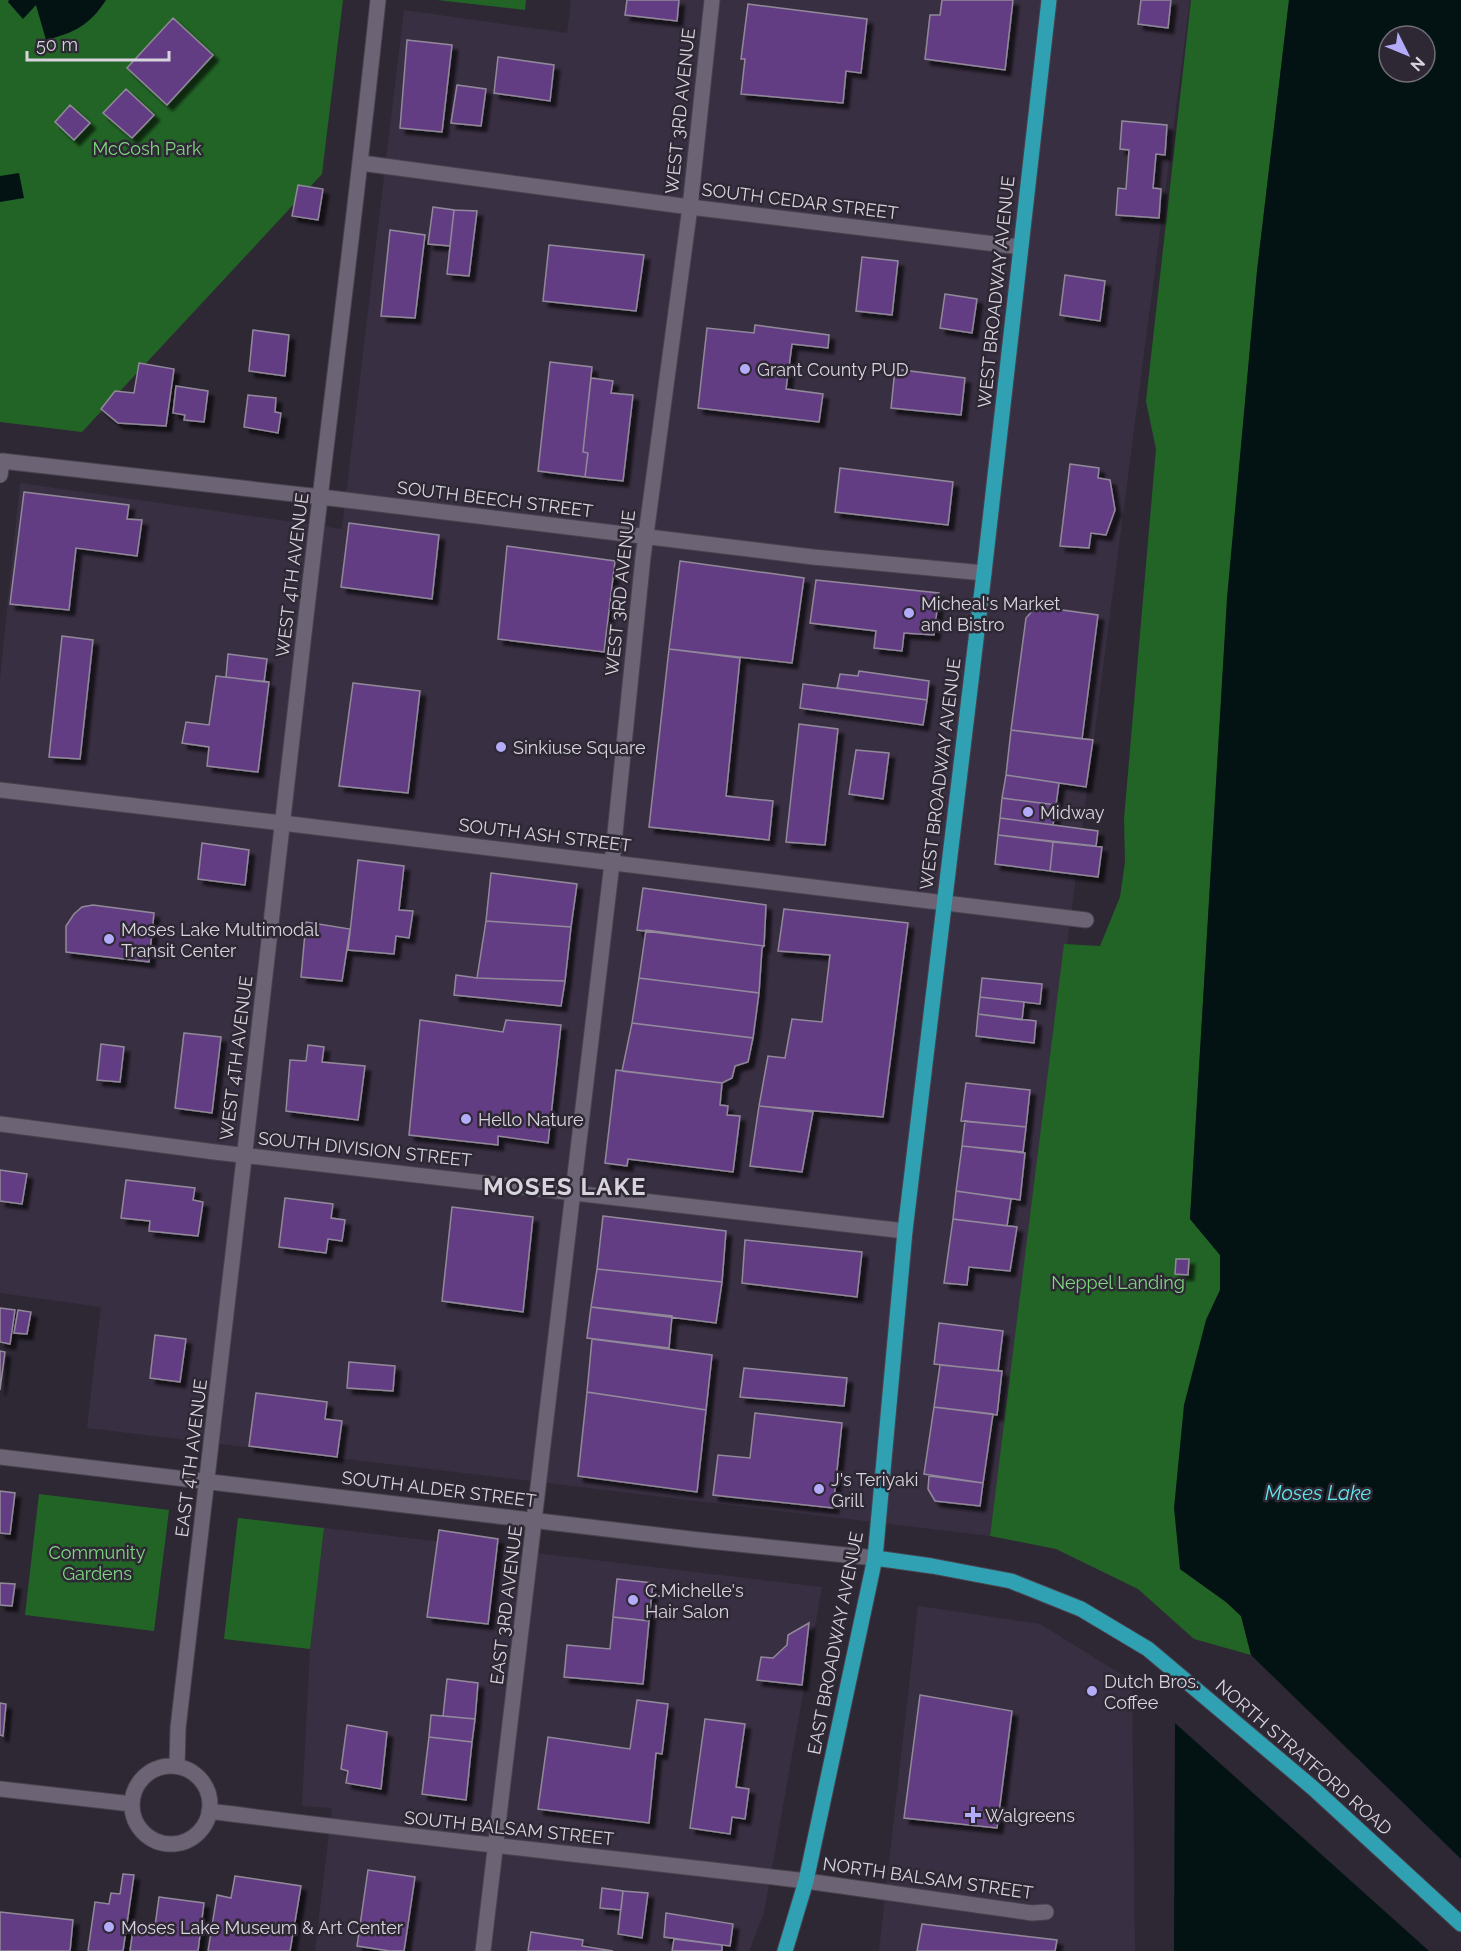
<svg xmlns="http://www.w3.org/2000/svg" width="1461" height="1951" font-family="Raleway,sans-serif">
<defs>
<filter id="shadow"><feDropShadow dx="5.5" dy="5.5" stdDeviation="1.5" flood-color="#0009"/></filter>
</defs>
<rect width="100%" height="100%" fill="#2e2835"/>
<path fill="#392f42" d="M571,0H1190L990,1536L87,1428L101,1307L0,1293V679L20,483L342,529L404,10L567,33Z
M324,1528L822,1587L764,1913L749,1951H315L332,1808L302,1806L310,1649Z
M918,1606L1040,1624L1132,1681L1135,1951H879Z"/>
<path fill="#226426" d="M0,0H343L322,174L82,432L0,422Z
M437,0H526L525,10Z
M1191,0H1289L1257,271L1227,605L1190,1219L1220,1255V1290L1206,1320L1180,1569L1226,1602L1241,1616L1251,1655L1194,1639L1138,1589L1056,1549L990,1536L1064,944L1100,946L1120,897L1125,862L1124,819L1156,449L1146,401Z
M39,1494L169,1510L154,1631L25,1615Z
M238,1518L324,1528L310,1649L224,1639Z"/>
<path fill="#031314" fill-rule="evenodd" d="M9,0H106C90,25 74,33 46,40L36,5L23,19L8,2Z
M1289,0H1461V1859L1251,1655L1241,1616L1226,1602L1180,1569L1174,1508L1184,1405L1206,1320L1220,1290V1255L1190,1219L1227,598L1257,271ZM1389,36H1425V72H1389Z
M19,173L24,198L0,202V176Z
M1175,1723L1429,1951H1174Z"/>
<path fill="#643e84" stroke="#918999" stroke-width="1.5" filter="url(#shadow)" d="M627,0H679L677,21L625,15Z
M942,0H1013L1005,70L925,59L930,15H940Z
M1141,0H1171L1168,28L1138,24Z
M748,4L867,19L861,73L846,71L843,103L741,94L745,59H741Z
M173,18L213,55L167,105L127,68Z
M407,40L452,45L442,132L400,128Z
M498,57L554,65L550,101L494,93Z
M457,85L486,89L481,126L451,123Z
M126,89L154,115L132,138L103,113Z
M70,105L90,123L74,140L55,122Z
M1122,121L1167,125L1165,155L1156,154L1153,188L1161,189L1159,218L1116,215L1118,188L1126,189L1129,150L1120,149Z
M298,185L323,189L318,220L292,216Z
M433,207L454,210L450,246L428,244Z
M454,210L477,211L469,276L447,274Z
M390,230L425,235L415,318L381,316Z
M549,245L644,255L636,311L543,301Z
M862,257L898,261L892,315L856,311Z
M1065,275L1105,281L1100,321L1060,315Z
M945,294L977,299L972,333L940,328Z
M755,325L829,335L828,348L792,344L786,389L823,394L819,422L698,408L707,328L754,333Z
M253,330L289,335L285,376L249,371Z
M550,362L592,367L583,452L588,453L585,477L538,471Z
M139,363L174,369L166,426L118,423L101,409L115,391L134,393Z
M895,369L965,378L961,415L891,408Z
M591,378L613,381L611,393L633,395L623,481L585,477L588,453L583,452Z
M176,386L208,391L204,422L184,420L185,415L173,413Z
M248,395L276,398L275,412L281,413L278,433L244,427Z
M1070,464L1099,468L1098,478L1110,480L1115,510L1106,535L1091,533L1089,548L1060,546Z
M840,468L953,482L948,525L835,512Z
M24,492L129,505L127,519L142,520L137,556L76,548L69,610L10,604Z
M349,523L439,535L432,599L341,587Z
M507,546L615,561L604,652L498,639Z
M680,561L804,578L792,663L669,649Z
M816,580L939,593L934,635L904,633L902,651L874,648L876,631L810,623Z
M1041,607L1098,615L1082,739L1011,730L1026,618L1034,609Z
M62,636L93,640L80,759L49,757Z
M669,649L740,658L726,796L773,801L769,840L649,827Z
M228,654L267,659L264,682L226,677Z
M859,671L929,681L927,700L837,688L840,674L858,676Z
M216,676L269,682L258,772L207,766L209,747L182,743L186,722L209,725Z
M353,683L420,691L408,793L339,786Z
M803,684L927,700L923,725L800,708Z
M799,724L838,729L825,845L786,842Z
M1011,730L1093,740L1086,787L1006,775Z
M856,750L889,753L883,799L849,794Z
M1006,775L1059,783L1056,805L1002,798Z
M1002,798L1056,805L1053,825L1000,818Z
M1000,818L1098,831L1096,846L998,835Z
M998,835L1053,842L1050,871L995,864Z
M1053,842L1102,847L1098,877L1050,871Z
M202,843L249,850L245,885L198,879Z
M358,860L404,866L399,910L413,911L409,938L396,936L394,954L348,950Z
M491,873L577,884L571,927L486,921Z
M643,888L766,905L764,946L637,930Z
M93,905L154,913L149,962L66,952V926L74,914L82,907Z
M784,909L908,923L883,1117L759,1106L768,1056L785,1058L792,1019L822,1022L830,955L778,951Z
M486,921L571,927L565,981L477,978Z
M306,922L350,929L342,981L301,977Z
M646,930L764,946L762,948L759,993L639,978Z
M456,975L477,978L565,981L561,1006L454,995Z
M639,978L759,993L753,1038L632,1023Z
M982,978L1042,984L1040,1004L980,997Z
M980,997L1024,1002L1022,1020L978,1014Z
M978,1014L1036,1021L1034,1043L976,1036Z
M420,1020L503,1032L506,1020L561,1025L548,1143L498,1136V1145L409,1135Z
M632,1023L753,1038L748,1062L735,1066L732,1078L722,1083L622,1071Z
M184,1033L221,1037L212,1113L175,1108Z
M101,1044L124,1047L120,1082L97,1080Z
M308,1045L324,1047L322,1062L365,1066L358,1120L286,1111L290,1060L306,1061Z
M616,1070L722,1083L720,1105L728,1106L727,1115L740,1116L733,1172L628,1159L627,1166L605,1163Z
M966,1083L1030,1090L1026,1127L961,1121Z
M759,1106L813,1112L802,1172L750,1166Z
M965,1121L1026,1127L1023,1152L962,1146Z
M962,1146L1025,1153L1020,1200L956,1191Z
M0,1170L27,1174L22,1204L0,1201Z
M126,1180L195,1188L193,1200L203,1202L198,1236L149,1231L150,1221L121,1218Z
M956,1191L1011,1199L1007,1226L953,1219Z
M285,1198L333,1204L331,1218L345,1220L342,1241L328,1239L326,1253L279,1247Z
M452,1207L533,1217L523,1312L442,1301Z
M603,1216L726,1231L722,1282L597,1269Z
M953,1219L1017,1227L1010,1271L969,1267L967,1285L944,1283Z
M745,1240L862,1252L857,1297L742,1283Z
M1176,1259H1189L1188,1275L1175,1274Z
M597,1269L722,1282L716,1323L591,1307Z
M591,1307L672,1316L669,1348L587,1338Z
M0,1308L15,1310L10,1344L0,1342Z
M18,1310L31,1312L27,1334L14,1333Z
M939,1323L1003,1331L998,1371L934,1364Z
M155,1335L186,1339L180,1382L150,1378Z
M592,1339L712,1355L706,1410L587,1392Z
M0,1351L5,1352L0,1390Z
M349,1362L395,1366L393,1391L347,1388Z
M940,1365L1002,1371L997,1415L934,1407Z
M744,1368L847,1378L844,1406L740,1397Z
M587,1392L706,1410L697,1492L578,1476Z
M256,1393L327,1402L325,1419L342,1421L337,1457L249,1446Z
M934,1407L993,1414L983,1483L924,1474Z
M755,1413L842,1423L833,1508L713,1495L718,1455L750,1458Z
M929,1476L983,1483L980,1506L935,1501L928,1489Z
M0,1491L15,1493L10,1534L0,1533Z
M439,1530L498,1539L488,1624L427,1617Z
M617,1579L653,1583L649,1621L613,1617Z
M0,1583L15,1584L12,1606L0,1605Z
M613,1617L649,1621L643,1684L564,1677L567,1645L610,1649Z
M809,1623L802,1685L757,1680L761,1657L773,1658L787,1645L788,1635Z
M447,1679L478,1683L475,1719L443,1716Z
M920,1695L1012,1711L997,1828L904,1818Z
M637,1700L668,1704L662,1754L656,1753L649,1823L538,1809L548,1737L630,1749Z
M0,1703L6,1704L3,1736L0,1735Z
M431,1715L475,1719L472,1742L429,1737Z
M705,1719L745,1724L736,1787L749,1789L745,1819L732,1817L730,1834L690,1828Z
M347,1725L387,1732L381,1789L346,1783L348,1771L341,1769Z
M429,1737L472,1742L466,1800L422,1794Z
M368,1870L415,1877L404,1951H390L357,1946Z
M123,1874L134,1875L123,1951H88L95,1902L109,1904L111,1893L120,1894Z
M235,1876L301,1886L290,1951H208L217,1895L231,1898Z
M602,1888L623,1891L621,1910L600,1908Z
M623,1891L648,1893L642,1938L618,1934Z
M159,1897L204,1903L198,1951H130L134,1923L155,1926Z
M0,1912L73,1920L70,1951H0Z
M666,1913L733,1924L730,1946L664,1937Z
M922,1924L1057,1940L1055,1951H917Z
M531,1932L583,1940L582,1946L613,1951H528Z
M674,1939L722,1945V1951H672Z"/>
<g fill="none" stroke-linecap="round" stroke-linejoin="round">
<g stroke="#48434e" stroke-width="17">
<path id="street" d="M806,1881L1032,1913L1046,1912"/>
</g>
<g stroke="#48434e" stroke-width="17">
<path id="secondary" d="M361,163L690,207L1020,247
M0,475L2,461L321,497L813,557L984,573
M0,790L282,823L1086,920
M0,1124L215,1152L905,1231
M0,1457L699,1540L875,1558
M177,1766L178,1728C222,1372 259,1016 301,660C326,440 355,220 378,0
M132 1805a39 39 0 1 1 78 0a39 39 0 1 1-78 0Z
M0,1789L132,1804
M209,1811C408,1837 607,1857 806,1881
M483,1951L612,863L643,557L690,207L712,0"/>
</g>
<g stroke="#48434e" stroke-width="17">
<path id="primary" d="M875,1558L932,1566L1011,1581L1081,1609L1148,1649L1313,1788L1461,1924
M785,1951L806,1881L875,1558L905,1231L984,573L1049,0"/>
</g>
<use href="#street" stroke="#6c6474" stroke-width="15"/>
<use href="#secondary" stroke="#6c6474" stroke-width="15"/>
<use href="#primary" stroke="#2fa1b3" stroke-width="15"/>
</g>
<g fill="#b4acf9" stroke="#2e2835" stroke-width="2">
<circle cx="745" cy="369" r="6"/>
<circle cx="909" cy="613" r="6"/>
<circle cx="501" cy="747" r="6"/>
<circle cx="1028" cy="812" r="6"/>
<circle cx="109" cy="939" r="6"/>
<circle cx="466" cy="1119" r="6"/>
<circle cx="819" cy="1489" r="6"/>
<circle cx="633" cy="1600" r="6"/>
<circle cx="1092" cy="1691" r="6"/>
<path d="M970 1806h6v6h6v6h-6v6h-6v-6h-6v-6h6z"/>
<circle cx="109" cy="1927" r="6"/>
</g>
<g text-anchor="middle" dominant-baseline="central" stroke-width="5" stroke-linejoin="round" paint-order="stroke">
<g font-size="18" fill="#d8d4dd" stroke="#2e2835">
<text transform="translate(680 111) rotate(-84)">WEST 3RD AVENUE</text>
<text transform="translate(800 201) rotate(7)">SOUTH CEDAR STREET</text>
<text transform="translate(996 292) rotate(-84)">WEST BROADWAY AVENUE</text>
<text transform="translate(495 499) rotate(7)">SOUTH BEECH STREET</text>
<text transform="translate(292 575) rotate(-83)">WEST 4TH AVENUE</text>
<text transform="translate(620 593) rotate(-84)">WEST 3RD AVENUE</text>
<text transform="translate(940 774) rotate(-83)">WEST BROADWAY AVENUE</text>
<text transform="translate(545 835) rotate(7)">SOUTH ASH STREET</text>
<text transform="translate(236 1058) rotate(-83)">WEST 4TH AVENUE</text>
<text transform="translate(365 1149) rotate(6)">SOUTH DIVISION STREET</text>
<text transform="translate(191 1458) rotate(-83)">EAST 4TH AVENUE</text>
<text transform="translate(439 1489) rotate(7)">SOUTH ALDER STREET</text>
<text transform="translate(506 1605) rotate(-83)">EAST 3RD AVENUE</text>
<text transform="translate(835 1643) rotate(-79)">EAST BROADWAY AVENUE</text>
<text transform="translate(1304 1757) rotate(41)">NORTH STRATFORD ROAD</text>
<text transform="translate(509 1828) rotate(6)">SOUTH BALSAM STREET</text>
<text transform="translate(928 1878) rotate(8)">NORTH BALSAM STREET</text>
</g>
<g font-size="18" fill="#7fd780" stroke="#2e2835">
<text x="147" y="148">McCosh Park</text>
<text x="1118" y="1282">Neppel Landing</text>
<text x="97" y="1552">Community<tspan x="97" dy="21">Gardens</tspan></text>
</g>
<g font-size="18" fill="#d8d4dd" stroke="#2e2835" text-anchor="start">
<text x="757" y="369">Grant County PUD</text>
<text x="921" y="603">Micheal's Market<tspan x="921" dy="21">and Bistro</tspan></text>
<text x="513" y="747">Sinkiuse Square</text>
<text x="1040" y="812">Midway</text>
<text x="121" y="929">Moses Lake Multimodal<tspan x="121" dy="21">Transit Center</tspan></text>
<text x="478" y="1119">Hello Nature</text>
<text x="831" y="1479">J's Teriyaki<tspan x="831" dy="21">Grill</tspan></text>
<text x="645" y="1590">C.Michelle's<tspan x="645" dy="21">Hair Salon</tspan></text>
<text x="1104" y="1681">Dutch Bros.<tspan x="1104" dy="21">Coffee</tspan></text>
<text x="985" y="1815">Walgreens</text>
<text x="121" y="1927">Moses Lake Museum &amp; Art Center</text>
</g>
<g font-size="20" font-style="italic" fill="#5fe8eb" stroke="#2e2835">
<text x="1318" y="1493">Moses Lake</text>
</g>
<g font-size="24" font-weight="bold" letter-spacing="1.5" fill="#d8d4dd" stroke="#2e2835">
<text x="565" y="1186">MOSES LAKE</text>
</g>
</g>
<g transform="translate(1407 54) rotate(133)"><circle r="28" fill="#2e2835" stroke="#726d78" stroke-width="1.5"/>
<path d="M0-4.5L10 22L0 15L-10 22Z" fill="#b4acf9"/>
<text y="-9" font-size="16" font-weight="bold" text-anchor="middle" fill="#d8d4dd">N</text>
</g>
<path d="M27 51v9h142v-9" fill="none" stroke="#d8d4dd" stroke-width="3"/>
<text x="36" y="51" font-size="18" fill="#d8d4dd" stroke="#2e2835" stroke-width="4.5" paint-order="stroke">50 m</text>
</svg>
